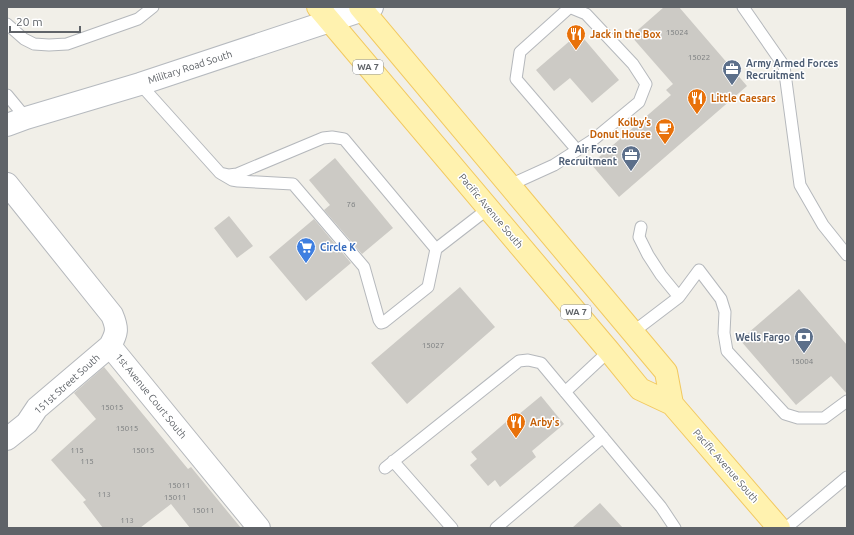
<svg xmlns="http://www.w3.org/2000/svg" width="854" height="535" font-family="Ubuntu,sans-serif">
<rect width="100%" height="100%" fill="#f1efe8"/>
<path fill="#cccac5" d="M664,7H679L747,86L619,197L591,164L671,95L666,90L673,84L631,36Z
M579,33L619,80L592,103L570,78L554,91L536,70Z
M335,158L393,228L362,254L324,210L330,205L309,180Z
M229,216L253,246L237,258L214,228Z
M314,219L351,263L306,301L269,257Z
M460,287L495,327L407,404L371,363Z
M799,289L847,345V394L831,376L796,405L740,340Z
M104,367L188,469L191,467L241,528H190L171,504L140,528H103L83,502L86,500L51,460L96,419L74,393Z
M541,396L564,424L532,451L536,457L500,487L495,480L488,486L470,465L477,459L471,452L506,422L507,424Z
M600,503L623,528H572Z"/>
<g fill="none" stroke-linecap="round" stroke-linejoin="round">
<g stroke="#b5b8bc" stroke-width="13">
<path id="service" d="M743,7L784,66L800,185L823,225L847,255
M569,8L520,52L516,79L577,150
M7,24L24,39L34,44L49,45L67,44L138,19L153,7
M140,84L220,173L229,175L237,174L323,138L332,137L344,139L436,249
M7,95L26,118
M220,173L232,180L238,181L293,184L364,267L379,320L381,323L384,322L428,287L436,249L489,208
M510,185L554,165L593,140L639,102L646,84L633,64L586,14L569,7
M641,227L639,237L648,255L661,275L679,297
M633,332L679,297L699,270L721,299L725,312L724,333L727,351L785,414L798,418H824L847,401
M565,392L609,351
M393,461L452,528
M385,468L519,361L528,360L541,363L661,507L675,528
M496,528L603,437
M786,528L847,477"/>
</g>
<g stroke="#b5b8bc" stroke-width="24">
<path id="minor" d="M7,184L112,315C118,329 117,333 110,346L37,408L27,423L7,439
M110,346L259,528"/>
</g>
<g stroke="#b6babf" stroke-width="24">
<path id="secondary" d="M7,125L26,118L140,84L372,7"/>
</g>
<g stroke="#f2c960" stroke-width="24">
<path id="primary" d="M318,7L609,351L640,389L672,404L779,528
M360,7L666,372L672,404"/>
</g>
<use href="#service" stroke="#fff" stroke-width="11"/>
<use href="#minor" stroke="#fff" stroke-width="22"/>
<use href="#secondary" stroke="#fff" stroke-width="22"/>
<use href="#primary" stroke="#fff2af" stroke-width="22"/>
</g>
<defs>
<g id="restaurant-pin" transform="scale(1)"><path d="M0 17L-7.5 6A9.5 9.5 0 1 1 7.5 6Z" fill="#e8710a" stroke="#fff"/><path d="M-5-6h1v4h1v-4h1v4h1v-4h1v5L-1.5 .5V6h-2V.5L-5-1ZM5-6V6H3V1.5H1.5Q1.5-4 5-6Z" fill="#fff"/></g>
<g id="office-pin" transform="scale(1)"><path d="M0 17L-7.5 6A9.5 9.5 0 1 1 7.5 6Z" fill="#5c6f8a" stroke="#fff"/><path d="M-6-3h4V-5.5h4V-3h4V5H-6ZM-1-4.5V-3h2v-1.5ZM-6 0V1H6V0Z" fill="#fff"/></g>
<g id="cafe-pin" transform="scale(1)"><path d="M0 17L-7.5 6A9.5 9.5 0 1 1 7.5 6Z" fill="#e8710a" stroke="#fff"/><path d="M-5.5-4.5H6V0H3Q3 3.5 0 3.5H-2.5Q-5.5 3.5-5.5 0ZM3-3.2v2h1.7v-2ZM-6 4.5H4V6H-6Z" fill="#fff"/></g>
<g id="supermarket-pin" transform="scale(1)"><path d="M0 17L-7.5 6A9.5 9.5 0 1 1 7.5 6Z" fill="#3f7fe0" stroke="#fff"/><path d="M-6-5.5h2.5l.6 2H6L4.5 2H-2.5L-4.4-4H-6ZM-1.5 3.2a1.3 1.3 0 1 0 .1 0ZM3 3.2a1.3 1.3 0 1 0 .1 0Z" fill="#fff"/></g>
<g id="bank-pin" transform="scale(1)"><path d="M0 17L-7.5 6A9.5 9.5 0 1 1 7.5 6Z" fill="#5c6f8a" stroke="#fff"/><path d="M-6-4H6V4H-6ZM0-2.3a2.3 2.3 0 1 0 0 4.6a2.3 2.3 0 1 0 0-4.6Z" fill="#fff"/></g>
</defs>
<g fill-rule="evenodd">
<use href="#restaurant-pin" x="576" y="34"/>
<use href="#office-pin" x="732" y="69"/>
<use href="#restaurant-pin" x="697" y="98"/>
<use href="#cafe-pin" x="665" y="128"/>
<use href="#office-pin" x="631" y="155"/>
<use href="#supermarket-pin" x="306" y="247"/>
<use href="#bank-pin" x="804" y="337"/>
<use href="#restaurant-pin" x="516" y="422"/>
</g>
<g text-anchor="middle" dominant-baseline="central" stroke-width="3" stroke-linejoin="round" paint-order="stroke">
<g font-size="8" fill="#7a7d7f">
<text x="677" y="32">15024</text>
<text x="699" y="57">15022</text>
<text x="351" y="204">76</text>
<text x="433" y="345">15027</text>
<text x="802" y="361">15004</text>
<text x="112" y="407">15015</text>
<text x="127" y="428">15015</text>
<text x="77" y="450">115</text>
<text x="143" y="450">15015</text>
<text x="87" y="461">115</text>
<text x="179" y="485">15011</text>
<text x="104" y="494">113</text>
<text x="175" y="497">15011</text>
<text x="203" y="510">15011</text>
<text x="127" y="520">113</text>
</g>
<g fill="#fff" stroke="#8f9295" stroke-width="1">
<rect x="353" y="60" width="30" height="14" rx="3"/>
<rect x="561" y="305" width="30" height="14" rx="3"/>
</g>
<g font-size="9" font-weight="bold" fill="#5f6368">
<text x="368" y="67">WA 7</text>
<text x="576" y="312">WA 7</text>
</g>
<g font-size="10" font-weight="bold" fill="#c56008" stroke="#fff" text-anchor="start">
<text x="590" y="34">Jack in the Box</text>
<text x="711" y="98">Little Caesars</text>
<text x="651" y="122" text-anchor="end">Kolby’s<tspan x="651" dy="12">Donut House</tspan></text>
<text x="530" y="422">Arby's</text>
</g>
<g font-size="10" font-weight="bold" fill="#4e5e75" stroke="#fff" text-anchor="end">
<text x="746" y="63" text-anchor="start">Army Armed Forces<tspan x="746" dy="12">Recruitment</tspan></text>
<text x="617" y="149">Air Force<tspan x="617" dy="12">Recruitment</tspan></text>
<text x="790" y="337">Wells Fargo</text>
</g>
<g font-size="10" fill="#5f6368" stroke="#fff">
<text transform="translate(190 67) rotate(-18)">Military Road South</text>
<text transform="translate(491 211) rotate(50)">Pacific Avenue South</text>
<text transform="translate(67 384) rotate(-42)">151st Street South</text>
<text transform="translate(151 396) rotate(51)">1st Avenue Court South</text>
<text transform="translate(726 466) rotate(49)">Pacific Avenue South</text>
</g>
<g font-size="10" font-weight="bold" fill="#366cbe" stroke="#fff" text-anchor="start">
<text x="320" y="247">Circle K</text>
</g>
</g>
<rect width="854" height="535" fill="none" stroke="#5f6368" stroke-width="16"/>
<path d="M10 26v6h70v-6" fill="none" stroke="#5f6368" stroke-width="2"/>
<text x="16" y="26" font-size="12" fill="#5f6368" stroke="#ffffff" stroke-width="3" paint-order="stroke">20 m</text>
</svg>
